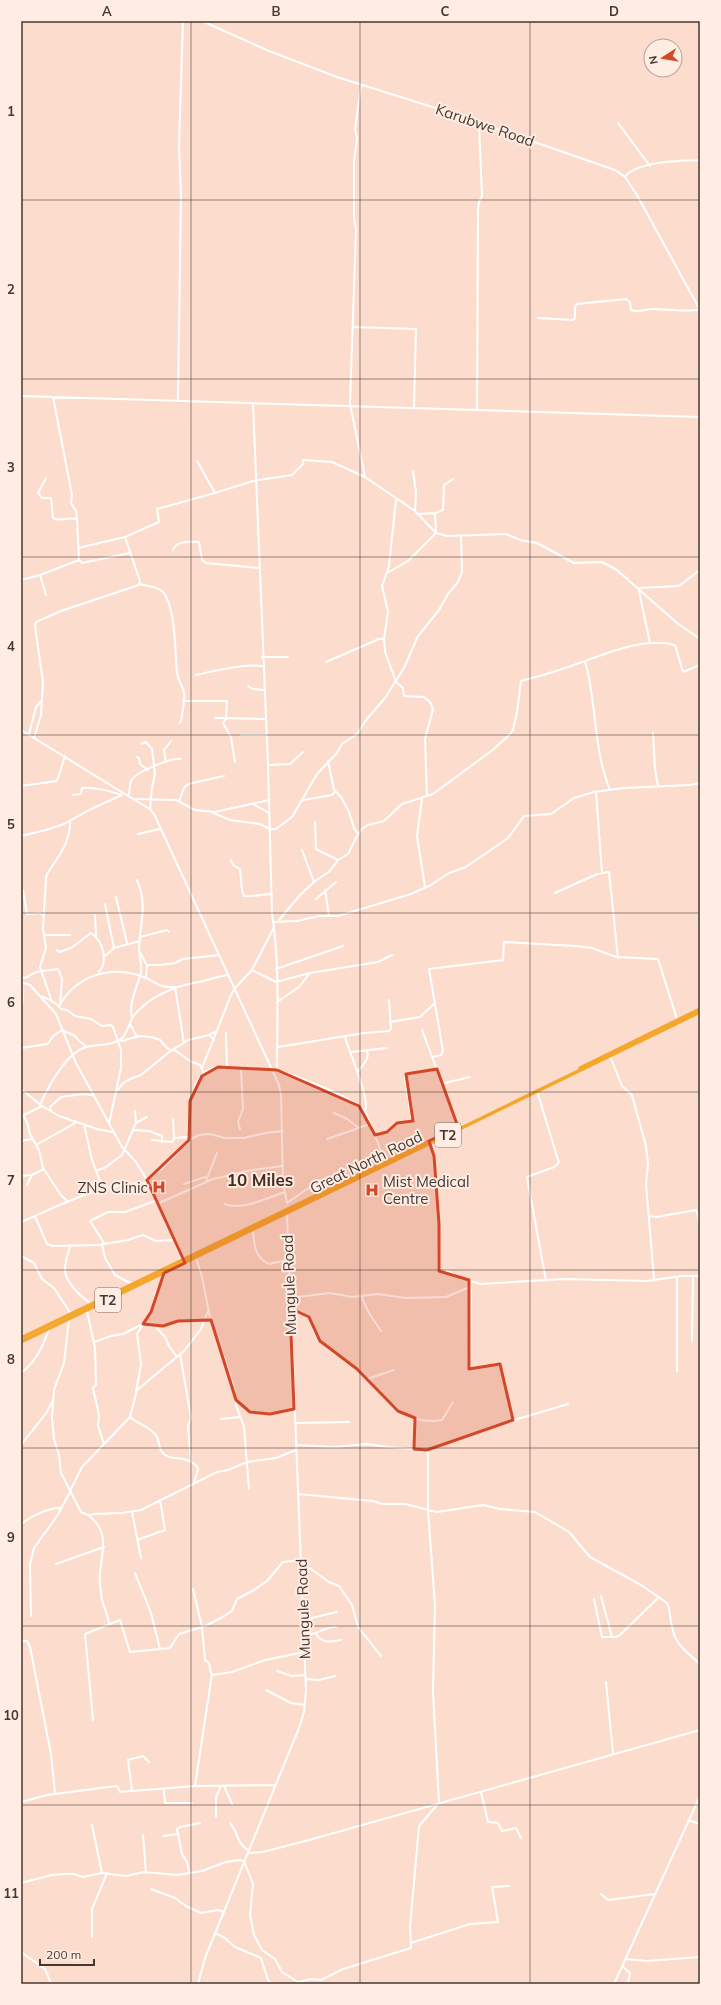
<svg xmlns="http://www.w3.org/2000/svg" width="721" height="2005" font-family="Mulish,sans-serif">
<rect width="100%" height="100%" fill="#fbdccd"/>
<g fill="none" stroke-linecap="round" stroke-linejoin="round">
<path stroke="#fff" stroke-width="2" d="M202,21L269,51L337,77L442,110L615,170L625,177L637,195L700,310
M361,85L355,130L357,138L354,162V218L356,229L350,404L365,477
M618,123L650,166
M625,177C636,161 681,161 700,160
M538,318L573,320L575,318V307L577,304L626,299L630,302L631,310C637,313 646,309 653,309C666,309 689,313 700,309
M353,327L416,329L414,407
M21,396L700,417
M53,397L72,495L71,503L76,511L77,519L79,560L82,563L130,553
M178,399L181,194L179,146L183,21
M253,403L268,765L272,914C280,965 277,1018 277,1070
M477,409L478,211L479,202L482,196L479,123
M197,461L215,493L253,481L292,475L303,464V460L332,462L365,477L415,511L436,533L447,536L506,534L520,540L537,543L574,563L602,562L617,570L677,623L700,639
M413,471L416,492L415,511
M46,478L38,493L42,498H51L53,518C61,522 69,517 77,519
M419,514L435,513L443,510L444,485L453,479
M78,548L125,537L159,522L157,509L215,493
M173,550C177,540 190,542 199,542L202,560L206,563L258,568
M387,573L408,561L436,533L435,513
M40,575L46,595
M21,580L40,575L79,560
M140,584C148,587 156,585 163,592C176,607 175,654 177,673C178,680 183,686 184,693C185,699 182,718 180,723
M638,588L679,586L700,570
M639,591L650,643
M262,657H288
M585,661C597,703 593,749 610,790
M326,662L379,639H384
M196,675C218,670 241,664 263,666
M395,679L385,652L384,639L388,612L382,586L389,566L396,500
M395,681L403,688L404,696L424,697L430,702L433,709L425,739L427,796
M248,686L253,689L263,690
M183,701H227L226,719L223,723L231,737L235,762
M215,718L265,719
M21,730L133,799L150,809L154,814L279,1085L281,1095L283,1182L287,1203L313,1185L325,1182L334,1186
M653,733L655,769L658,786
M29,734L36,707L41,701
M241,735H266
M34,738L41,715L43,682L35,626L36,622L61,611L139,585L140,581L125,537
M141,744L146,742L152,749L155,774L152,788L150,809
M137,757L139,758L140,764L148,770
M328,761L334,790L341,797L349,812L354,828L358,834
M166,762L164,750L171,741
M268,765L290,764L303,752
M21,786L57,781L65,756
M596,792L602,873
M128,796C131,790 128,783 133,778C139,771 173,757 181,759
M422,798L417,836L425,887
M133,799L176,800L195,810L215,812L269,800
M303,800L332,795L335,792
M179,801L184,788L188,784L224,776
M253,804L269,813
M209,811L230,820L260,824L270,829H276L292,817L317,774L337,753L342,744L357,734L366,720L385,698L404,668L418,636L439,610L448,594L458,582L462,572L461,536
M315,822L316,849L338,860
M138,834L160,829
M21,836L46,830L64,824L91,809L122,795C109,791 96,787 82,788L81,794L73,795
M302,850L314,882
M231,860L233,865L240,869L242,890L244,896C248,897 266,894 272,894
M23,890L27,914L40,913L44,916
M325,890L329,916
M555,893L597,874L609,872L618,958
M116,897L127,943
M316,899L336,882
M105,904L114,948
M95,915L96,936
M279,920L300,895L314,882L330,871L338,860L348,854L358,834L362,829L368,825L384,821L402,804L433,794L494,749L510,734L513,730L517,712L521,681C536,677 551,673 565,668C600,657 638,636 675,645L683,672L700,665
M273,922L297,921L319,916H338L411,894L431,885L449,873L466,867L508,838L524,816L551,814L574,798L594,792L623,788L690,785L700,783
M44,935H70
M140,937L167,930L169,932
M57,950L59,952L71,948L91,933C104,942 108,961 99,972
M140,952L147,966L146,977
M105,956L114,948L140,941
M147,966L149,965H161L175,963L183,959L219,955
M276,969L343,946
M252,970L276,982L310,973L378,962L392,955
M21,977L25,978L36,972L58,969L62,979L60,1005
M21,982L30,985L56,1014L76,1063L122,1147L136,1162L147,1180L183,1261
M40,996C47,998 57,1003 61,1009L67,1010L75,1016L91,1019L102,1026L111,1025L113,1027L121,1050V1068L109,1124
M52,1002L40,967L46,948L43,929L46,878L47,874C58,857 71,842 70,820
M277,1002L299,987L310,973
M59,1006C76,976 109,965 141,976C157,981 155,988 175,987L184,1043
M21,1010L23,1000L22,978
M132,1017C128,1003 138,986 141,972C142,965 139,955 139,948C140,922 148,906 137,880
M390,1022L420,1017L435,1003
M130,1024L137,1037
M422,1030L459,1129
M226,1033L227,1067
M209,1035L217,1031
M345,1037C348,1049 371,1101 365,1111
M119,1040L122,1041L139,1036L151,1037L160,1040L168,1049L176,1051L190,1061L200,1065L203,1071L202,1076
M278,1047L364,1033L389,1031L391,1029L389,1000
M21,1048L48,1044L53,1036L62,1030L75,1036L79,1041L87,1047
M351,1052L387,1048
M610,1056L622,1086L632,1095L646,1146L648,1164L646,1184L654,1279
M433,1057L441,1055L443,1051L429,969L503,960L504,942L576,946L592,948L616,957L658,959L677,1019
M202,1068L231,995L235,988L252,970L273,929
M277,1070C296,1076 357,1098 366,1113L385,1161
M358,1072C362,1064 370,1061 367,1050
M441,1084L470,1077
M21,1089L42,1106L59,1116L97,1129L112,1132
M118,1090L123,1083L130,1079L141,1075L168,1053L188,1040L209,1035L214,1040
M537,1091L559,1163L554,1167L527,1177L546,1281
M40,1105C48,1087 67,1051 87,1047C97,1044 113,1046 122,1038C128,1033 129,1021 135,1014C152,995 175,986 199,982C209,980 218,976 229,975
M51,1110L50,1107L61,1097L83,1094L92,1095
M21,1112L27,1122L30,1134L39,1150L43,1168L61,1195L68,1202
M334,1113L347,1119L359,1128
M24,1115L42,1106
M136,1123L147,1117
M84,1124L92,1160L103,1189
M240,1129L238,1122L243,1109L241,1069
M133,1130L149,1131L162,1136V1142
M375,1135L387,1132L397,1123L412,1121L405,1079L406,1074L437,1069
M174,1138L189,1137
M327,1139L370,1124
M152,1140L172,1142L174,1139L173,1119
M189,1140C187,1119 189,1070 218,1067L273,1070
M21,1141L32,1139
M430,1143L434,1156L439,1224L438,1269L440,1272L448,1271L460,1278L481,1284L563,1279L647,1281L682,1276H700
M36,1145L77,1122
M96,1171L106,1167L122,1155L136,1123L135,1111
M21,1176L32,1175
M147,1180L162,1169L189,1140L199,1135L210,1134L225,1138H244L265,1133L283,1131
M206,1181L217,1153
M184,1184L205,1177L207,1178
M27,1185L32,1175L44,1169
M157,1204L213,1179L252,1170L283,1166
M225,1204C242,1211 267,1198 285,1192
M35,1216L47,1244L53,1246L98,1245L128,1240L143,1235L156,1241L173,1240
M649,1216L656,1217L696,1210L698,1214L700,1228
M21,1222C61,1205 103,1182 148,1183
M253,1230C254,1245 255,1258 269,1264L288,1260
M104,1243L90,1221L108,1212H125L155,1201
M102,1244L105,1258L115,1275L132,1284
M70,1245C69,1252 65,1261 65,1269C65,1283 81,1296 91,1304
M21,1256L34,1263L42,1279L54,1288L71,1314
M196,1258L202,1277L210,1317L227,1366L234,1387L236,1405L244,1427L249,1489
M677,1277V1371
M469,1280L471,1289L470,1367L472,1369L500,1364L513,1420
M361,1296L369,1313L381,1331
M290,1298L330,1293L352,1297L378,1294L405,1298L446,1297L470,1287
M291,1310C318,1313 307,1329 321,1342C332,1353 347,1360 358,1370C385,1394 401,1427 442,1420L453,1402
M87,1311L95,1348L96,1385L93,1388L99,1415L98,1426L104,1444
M69,1319L64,1363L54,1390L52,1418L54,1439L59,1455L61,1473L81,1512L88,1515L95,1514L122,1513L141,1510L217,1472L228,1470L247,1462L276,1458L296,1450
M155,1326L165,1337L169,1346L177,1357
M692,1341L693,1276
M94,1342L111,1336L123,1334L143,1324L163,1326L178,1321L204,1320
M180,1354L191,1418L188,1426L191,1461
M21,1373C36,1362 43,1346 49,1329
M367,1379L394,1370
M136,1392L141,1364L137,1334L151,1312L156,1291L163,1280L164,1273
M237,1401C259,1421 268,1413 294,1409
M130,1417C138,1424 148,1426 156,1435C160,1441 158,1451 165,1455C175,1461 185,1455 197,1466L198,1469L194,1483
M415,1418L414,1449L427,1450L428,1454V1510L435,1606L433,1691L439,1803
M221,1419L240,1417
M295,1423L349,1422
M21,1445L47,1412L52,1402
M296,1445L334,1447L367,1444L388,1447L414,1449
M427,1450L494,1426L568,1404
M70,1491L82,1467L130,1417L137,1390L184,1351L201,1329L208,1311
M298,1494L373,1501L382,1504H405L437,1512L483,1505L500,1509L535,1512L569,1532L590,1557L641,1585L667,1603L669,1608C673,1641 675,1642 700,1664
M132,1512L141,1558
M88,1515C115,1535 97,1560 100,1585C101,1590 101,1595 102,1600C104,1608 108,1615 109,1624
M21,1524C31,1517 47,1508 60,1508
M137,1540L165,1530L160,1500
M301,1562L329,1582L339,1586L352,1605L358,1627L381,1656
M56,1564L104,1547
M135,1573L151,1613L160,1649
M193,1589L202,1627
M601,1596L612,1637
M594,1599L602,1637H616L620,1635L659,1597
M31,1616L30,1564L34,1548L57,1516L70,1492
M303,1620L337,1612
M202,1627L205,1660L209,1663L211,1673L213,1675L232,1672L265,1660L305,1652
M304,1633C317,1637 324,1626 336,1627
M316,1634C322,1644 331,1642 341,1640
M21,1641H27L30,1647L51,1754L55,1793
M277,1671L292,1676L305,1675
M306,1679L319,1680L335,1676
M606,1682L613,1753
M266,1690L291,1703L305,1705
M93,1720L85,1634L120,1620L130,1652L170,1648L179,1634L205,1626L221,1618L232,1611L237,1599L254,1590L267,1581L283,1562L300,1560
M195,1786L212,1674
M224,1786L232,1804
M164,1790L165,1803H192
M132,1791L128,1760L143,1756L149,1762
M481,1792L488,1822L498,1823L502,1831L516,1828L521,1838
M21,1802L47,1795L116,1786L118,1787L120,1792L195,1786L276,1785
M216,1817V1797L221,1786
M688,1820L700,1824
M230,1823C240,1834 234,1841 249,1851
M92,1825L102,1873
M143,1835L146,1873
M164,1836L177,1834
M248,1853L263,1852L309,1840L700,1730
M189,1872L187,1862L182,1854L177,1829L180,1827L200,1823
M21,1883L52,1875L65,1874H74L83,1877L102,1873L126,1876L144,1872L177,1875L202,1871L226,1862L240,1860L244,1861L253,1884L250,1915L254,1935L262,1950L275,1959L282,1972L301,1984
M151,1889L175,1898L186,1906L201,1913L218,1910L224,1912
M601,1894L608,1900L655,1894
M215,1933L225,1938L235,1947L261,1958L268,1980L271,1984
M92,1937V1909L107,1873
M411,1943L470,1924L498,1922L492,1887L509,1886
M21,1952L45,1969L51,1984
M625,1959L647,1961L700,1957
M622,1966L630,1973L628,1984
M299,1982L311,1979L321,1980L343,1969L411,1948L410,1927L419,1826L437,1805
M198,1984L205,1958L299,1728L304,1712L306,1690L287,1214
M614,1984L700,1796"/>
<path stroke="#f3a72c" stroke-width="3.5" d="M580,1068L700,1009
M21,1338L429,1141
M21,1342L700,1012"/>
</g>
<path fill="#d24829" fill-opacity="0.2" stroke="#d24829" stroke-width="3" stroke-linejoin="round" d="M218,1067L277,1070L359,1106L375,1135L387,1132L397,1123L413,1121L406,1074L437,1069L458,1127L429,1141L434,1156L439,1224V1271L469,1280V1369L500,1364L513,1420L427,1450L414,1449L415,1418L398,1411L357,1369L320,1341L309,1317L290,1308L294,1409L270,1414L250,1412L236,1400L211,1320L178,1321L163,1326L143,1324L151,1312L164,1273L185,1263L147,1180L189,1140L190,1101L202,1076Z"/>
<path fill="none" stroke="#443832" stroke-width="1" stroke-opacity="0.55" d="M191,21V1984M360,21V1984M530,21V1984M21,200H700M21,379H700M21,557H700M21,735H700M21,913H700M21,1092H700M21,1270H700M21,1448H700M21,1626H700M21,1805H700"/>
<defs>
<g id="hospital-bare" transform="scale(1.08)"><path d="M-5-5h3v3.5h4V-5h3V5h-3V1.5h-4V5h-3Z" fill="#d24829" stroke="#ffece3" stroke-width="2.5" paint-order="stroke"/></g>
</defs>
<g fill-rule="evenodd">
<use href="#hospital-bare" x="159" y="1187"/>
<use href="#hospital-bare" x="372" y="1190"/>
</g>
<g text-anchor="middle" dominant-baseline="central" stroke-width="4" stroke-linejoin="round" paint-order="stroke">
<g fill="#ffece3" stroke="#7c6e67" stroke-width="1">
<rect x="435" y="1123" width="26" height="24" rx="3"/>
<rect x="95" y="1288" width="26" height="24" rx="3"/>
</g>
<g font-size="14" font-weight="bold" fill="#443832">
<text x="448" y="1135">T2</text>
<text x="108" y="1300">T2</text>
</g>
<g font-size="15" fill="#443832" stroke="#ffece3">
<text transform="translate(485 125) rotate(19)">Karubwe Road</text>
<text transform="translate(366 1162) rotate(-26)">Great North Road</text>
<text transform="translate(289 1285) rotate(-92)">Mungule Road</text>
<text transform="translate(303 1609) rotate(-92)">Mungule Road</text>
</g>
<g font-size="15" fill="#443832" stroke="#ffece3" text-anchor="start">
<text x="383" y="1181">Mist Medical<tspan x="383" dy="17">Centre</tspan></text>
<text x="148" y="1187" text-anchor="end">ZNS Clinic</text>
</g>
<g font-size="17" font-weight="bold" fill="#432c21" stroke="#ffece3">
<text x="260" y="1179">10 Miles</text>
</g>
</g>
<rect width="721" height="2005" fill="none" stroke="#ffece3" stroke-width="44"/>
<g transform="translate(663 58) rotate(258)"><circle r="19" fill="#ffece3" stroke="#b4a49c"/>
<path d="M0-3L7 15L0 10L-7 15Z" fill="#d24829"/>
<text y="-6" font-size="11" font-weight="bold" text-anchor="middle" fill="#443832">N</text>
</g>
<path d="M40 1959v6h54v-6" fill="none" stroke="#443832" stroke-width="2"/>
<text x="46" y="1959" font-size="12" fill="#443832" stroke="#ffece3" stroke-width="3" paint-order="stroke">200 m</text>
<rect x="22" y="22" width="677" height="1961" fill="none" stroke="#443832" stroke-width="1.5"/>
<g font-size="13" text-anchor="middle" font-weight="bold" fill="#443832">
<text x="107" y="16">A</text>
<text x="276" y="16">B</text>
<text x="445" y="16">C</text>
<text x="614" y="16">D</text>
<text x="11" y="116">1</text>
<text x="11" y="294">2</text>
<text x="11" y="472">3</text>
<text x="11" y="651">4</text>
<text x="11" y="829">5</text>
<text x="11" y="1007">6</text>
<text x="11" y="1185">7</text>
<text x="11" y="1364">8</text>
<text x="11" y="1542">9</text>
<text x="11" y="1720">10</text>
<text x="11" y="1898">11</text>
</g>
</svg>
